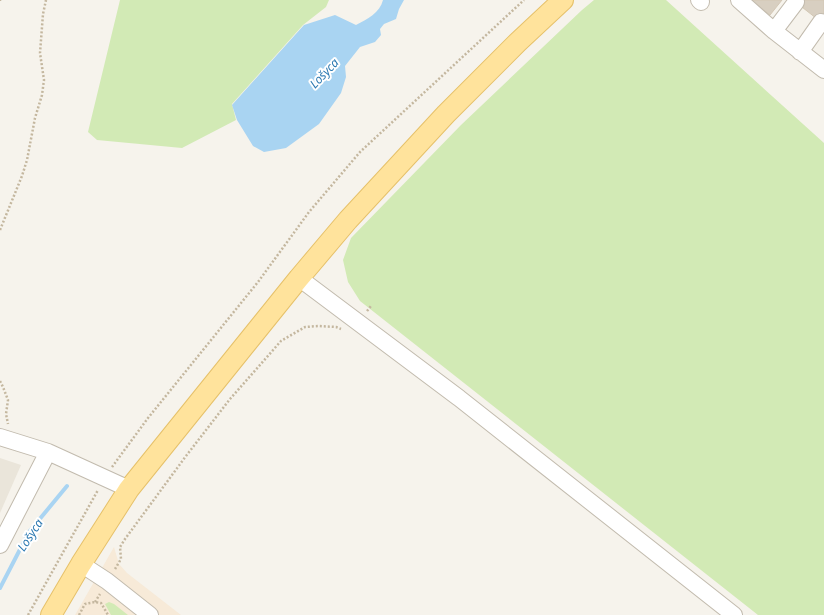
<svg xmlns="http://www.w3.org/2000/svg" width="824" height="615" font-family="'Noto Sans',sans-serif">
<rect width="100%" height="100%" fill="#f6f3ec"/>
<path fill="#eae5da" d="M0,458L21,465L0,513Z"/>
<path fill="#f7ead8" d="M114,547L119,564L127,573L181,615H75Z"/>
<path fill="#d2eab5" d="M120,0H329L326,7L303,25L232,104L236,120L182,148L97,140L88,132Z
M594,0H666L824,143V615H758L360,301L348,282L343,260L351,238L461,125L582,10Z
M109,602L114,604L128,615H111L105,604Z"/>
<path fill="#a9d4f2" d="M383,0H404L399,9L396,19L384,24L380,29L381,35L375,42L360,47L345,66L346,77L341,93L319,124L286,148L264,152L253,146L237,120L232,105L304,25L335,15L356,25C367,19 380,13 383,0Z"/>
<g fill="none" stroke-linecap="round" stroke-linejoin="round">
<path stroke="#a9d4f2" stroke-width="4" d="M0,588L29,532L67,486"/>
</g>
<path fill="#d8cfc1" stroke="#d3c7b4" d="M750,0H782L770,15Z
M793,0H824V24L821,22Z"/>
<g fill="none" stroke-linecap="round" stroke-linejoin="round">
<g stroke="#c2bbae" stroke-width="18">
<path id="minor" d="M699,0L701,2
M739,0L774,31L824,70
M774,31L796,2
M800,52L821,22
M299,278L459,398L734,615
M0,437L48,452L129,489
M0,545L48,452
M81,564L107,581L150,615"/>
</g>
<g stroke="#e6c16a" stroke-width="22">
<path id="major" d="M51,615L81,564L129,489L299,278L348,220L446,114L518,42L563,0"/>
</g>
<path stroke="#c4b79f" stroke-width="2.5" stroke-dasharray="2 2" stroke-linecap="butt" d="M0,1V0
M0,230L22,176L27,160L35,118L42,95L44,80L40,53L43,14L46,0
M367,311L371,306
M0,381L3,387L8,400L6,414L8,424
M112,467L148,418L258,282L309,212L360,152L524,0
M115,569L121,559L120,547L125,539L186,456L230,399L281,341L305,327L319,326L336,327L341,329
M95,602L100,594
M28,615L98,490
M79,615L85,604L95,602L101,603L108,615"/>
<use href="#minor" stroke="#fff" stroke-width="16"/>
<use href="#major" stroke="#ffe39c" stroke-width="20"/>
</g>
<g text-anchor="middle" dominant-baseline="central" stroke-width="4" stroke-linejoin="round" paint-order="stroke">
<g font-size="12" font-style="italic" fill="#2e7ab2" stroke="#fff">
<text transform="translate(324 73) rotate(-46)">Lošyca</text>
<text transform="translate(30 535) rotate(-57)">Lošyca</text>
</g>
</g>
</svg>
